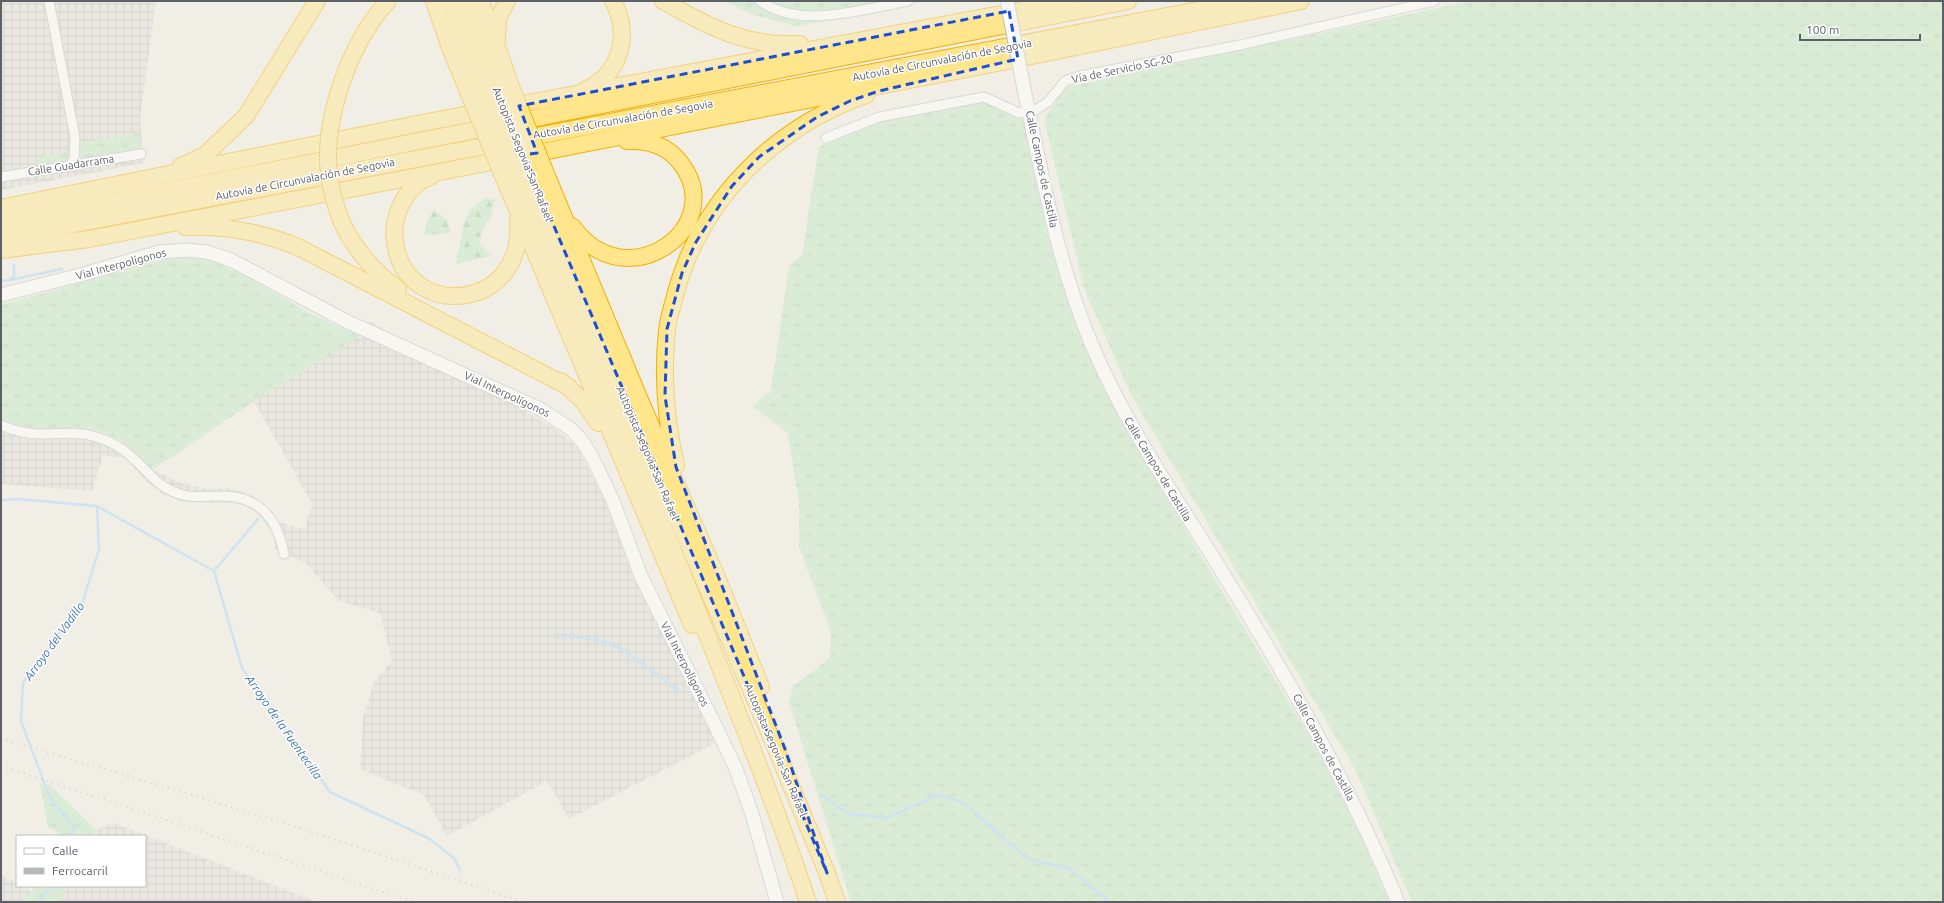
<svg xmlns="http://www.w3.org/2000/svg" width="1944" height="903" font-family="Ubuntu,sans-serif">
<defs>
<pattern id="industrial-grid" width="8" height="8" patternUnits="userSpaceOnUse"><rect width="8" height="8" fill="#e1dfd9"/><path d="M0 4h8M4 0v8" fill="none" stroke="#bab8b4"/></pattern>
<pattern id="grass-tufts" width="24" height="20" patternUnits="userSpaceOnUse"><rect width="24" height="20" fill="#bfe9c0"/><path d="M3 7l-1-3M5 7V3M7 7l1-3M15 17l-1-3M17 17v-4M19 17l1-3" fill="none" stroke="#9ec0a0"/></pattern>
<pattern id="forest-firs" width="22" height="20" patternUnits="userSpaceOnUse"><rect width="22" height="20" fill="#bfe9c0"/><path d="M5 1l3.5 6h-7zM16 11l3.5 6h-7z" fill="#9ec0a0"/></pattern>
</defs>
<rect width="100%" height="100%" fill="#f0eee5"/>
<path fill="url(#industrial-grid)" d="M1,1H156L140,119L144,163L1,190Z
M370,321L557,430L577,447L727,737L569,819L547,781L447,836L424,795L360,769L363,717L374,682L392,661L380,613L339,601L305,562L276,550L274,535L260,516L247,506L233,503L183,502L163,494L146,481L126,459L103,455L92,491L1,484V418L11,423L57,429L79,428L102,432L129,446L145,459L153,470L184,484L209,489L227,488L250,494L279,522L305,530L312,504L254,401Z
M114,823L317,902H59L67,886H145V836H93L96,830Z
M1,874L17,884V886H21L53,902H1Z"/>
<path fill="url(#grass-tufts)" d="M725,1H926L796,26L751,14Z
M1471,1H1943V902H1412L1355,769L1132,397L1084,288L1044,119L1066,87Z
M985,103L1025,120L1046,230L1077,323L1121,422L1315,746L1362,838L1389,902H851L789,702L793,686L814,671L830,657L831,633L799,546V503L788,433L752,406L771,391L789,266L802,255L819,147L864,123L961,104Z
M139,133L141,148L80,158L81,143Z
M71,150L68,160L35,165L40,156L64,153V151Z
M186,256L210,259L249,278L313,315L360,336L259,398L152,470C137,447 107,428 78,428C47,428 30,434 1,418V305L163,260Z
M40,783L51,786L96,830L93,836H57L58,833L48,827Z
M34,886H67L59,902H22L31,892Z"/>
<path fill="url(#forest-firs)" d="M485,198L495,200L490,219L484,226L479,244L492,256L456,264L464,222L470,210Z
M434,210L447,220L451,233L424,235L427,221Z"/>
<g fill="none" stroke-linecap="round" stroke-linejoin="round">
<path stroke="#a5d6ff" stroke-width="2.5" d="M10,280L62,269
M1,281L10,280L14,276V265
M1,500L18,499L97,506L214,571L242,668L330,792L430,839L455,859L460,870
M214,571L258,519
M557,634L601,641L622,649L678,690
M821,795L849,814L887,818L938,795L962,802L1028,859L1070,869L1110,902
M71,836L74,828L50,798L21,721L23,683L83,601L99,549L97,507
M39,902L51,886"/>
<g stroke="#b9bcc1" stroke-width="11">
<path id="street" d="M49,1L75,137L74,159L71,164
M760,1C801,30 864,9 908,1
M826,138L879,117L984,97L1019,113L1037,109L1048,102L1065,81L1080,76L1240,45L1434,1
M1,177L141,154
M1,425C14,431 28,434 42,434C59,434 77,431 93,436C109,440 124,449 135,460C146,469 153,481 166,488C187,500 200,496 222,496C260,496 278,520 284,554"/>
</g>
<g stroke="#babdc4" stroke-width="15">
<path id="secondary" d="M1024,89C1042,174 1057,262 1091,343C1124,422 1173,493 1219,567C1286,675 1349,784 1398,902
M1,295L84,274L159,252L186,250L207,252L231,260L346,321L540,409L571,429L582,441L592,457L613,501L641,576L714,723L736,769L752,814L777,902"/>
</g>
<g stroke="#f4af00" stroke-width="18">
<path id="highway" d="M434,1L449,45L469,94
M451,1L481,90
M466,1L482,52L496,88
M481,1L510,84
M663,1C710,27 745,47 800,44
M497,40L498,19L507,1
M585,90C621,74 631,35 613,1
M333,113C343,71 359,33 388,1
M181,166L205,155L246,116L317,1
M430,177C414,182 403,198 398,212C394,224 393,236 396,248C411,321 526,310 518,220
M549,181L640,400L719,582L761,687
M536,186L776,749L827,873L837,902
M523,190C589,346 655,502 717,660C749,740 781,820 808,902
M511,195L692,625
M1,208L417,124L1070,1
M342,223C355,250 373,271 398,289
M1,224C377,153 752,74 1128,1
M185,227C225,225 261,232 298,247L569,387
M573,227C627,302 732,225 679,161C666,145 647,140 627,141
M1,238L1246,1
M1,250L89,239L455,169L1027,57L1301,1
M561,381L583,401L598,423
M676,466C666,421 662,376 667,331C668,318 673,305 676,292C702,198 775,127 866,95"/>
</g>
<use href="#street" stroke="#fff" stroke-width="9"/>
<use href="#secondary" stroke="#fff" stroke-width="13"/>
<use href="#highway" stroke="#ffe58c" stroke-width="16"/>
<path stroke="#b6b7b7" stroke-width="2.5" stroke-dasharray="1 5" stroke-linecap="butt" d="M1,739C177,789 351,843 523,902
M1,766L125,806L413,902"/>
<g stroke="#babdc4" stroke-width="15" stroke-linecap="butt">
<path id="secondary-bridge" d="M1007,1L1024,89"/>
</g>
<g stroke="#f4af00" stroke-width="18" stroke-linecap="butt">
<path id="highway-bridge" d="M510,84L549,181
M496,88L536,186
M481,90L523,190
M469,94L511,195
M333,113C324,154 327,184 342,223"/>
</g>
<use href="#secondary-bridge" stroke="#fff" stroke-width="13"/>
<use href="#highway-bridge" stroke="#ffe58c" stroke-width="16"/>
</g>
<path d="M0 0H1944V903H0ZM1009,11L1018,59L879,91L850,101L817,117L759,157L732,186L696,242L682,273L667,329L665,396L676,467L785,749L827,873L524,155L537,153L519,106Z" fill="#f0eee5" fill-opacity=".55" fill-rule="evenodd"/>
<path fill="none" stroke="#1d4ed8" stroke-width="3" stroke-dasharray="8 5" stroke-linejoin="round" d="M1009,11L1018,59L879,91L850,101L817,117L759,157L732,186L696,242L682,273L667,329L665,396L676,467L785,749L827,873L524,155L537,153L519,106Z"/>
<g text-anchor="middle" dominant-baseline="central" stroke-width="3" stroke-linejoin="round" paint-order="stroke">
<g font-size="11" fill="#5c6066" stroke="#fff">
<text transform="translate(942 60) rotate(-11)">Autovía de Circunvalación de Segovia</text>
<text transform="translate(1122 69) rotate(-12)">Vía de Servicio SG-20</text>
<text transform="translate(623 119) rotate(-10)">Autovía de Circunvalación de Segovia</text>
<text transform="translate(523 154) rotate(68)">Autopista Segovia-San Rafael</text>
<text transform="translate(71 165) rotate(-9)">Calle Guadarrama</text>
<text transform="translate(1042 169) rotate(78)">Calle Campos de Castilla</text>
<text transform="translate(305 179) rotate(-11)">Autovía de Circunvalación de Segovia</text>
<text transform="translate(121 264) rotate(-15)">Vial Interpolígonos</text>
<text transform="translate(507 394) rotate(25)">Vial Interpolígonos</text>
<text transform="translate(648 453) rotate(67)">Autopista Segovia-San Rafael</text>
<text transform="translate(1158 469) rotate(59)">Calle Campos de Castilla</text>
<text transform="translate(685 664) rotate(63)">Vial Interpolígonos</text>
<text transform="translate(1324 747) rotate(62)">Calle Campos de Castilla</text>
<text transform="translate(776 750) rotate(67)">Autopista Segovia-San Rafael</text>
</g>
<g font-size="12" font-style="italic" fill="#3a75b9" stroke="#fff">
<text transform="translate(54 641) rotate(-54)">Arroyo del Vadillo</text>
<text transform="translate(284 727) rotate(55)">Arroyo de la Fuentecilla</text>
</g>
</g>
<rect width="1944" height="903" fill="none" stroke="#5c6066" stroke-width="4"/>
<rect x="16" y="835" width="130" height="52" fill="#ffffff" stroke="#bebfc2"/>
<rect x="24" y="848" width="20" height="6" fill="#ffffff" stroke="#bebfc2"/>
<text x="52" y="855" font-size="12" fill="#5c6066">Calle</text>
<rect x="24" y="868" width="20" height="6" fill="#b6b7b7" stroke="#bebfc2"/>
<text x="52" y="875" font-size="12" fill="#5c6066">Ferrocarril</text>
<path d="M1800 34v6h120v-6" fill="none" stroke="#5c6066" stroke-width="2"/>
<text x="1806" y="34" font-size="12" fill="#5c6066" stroke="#ffffff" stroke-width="3" paint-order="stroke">100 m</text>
</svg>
